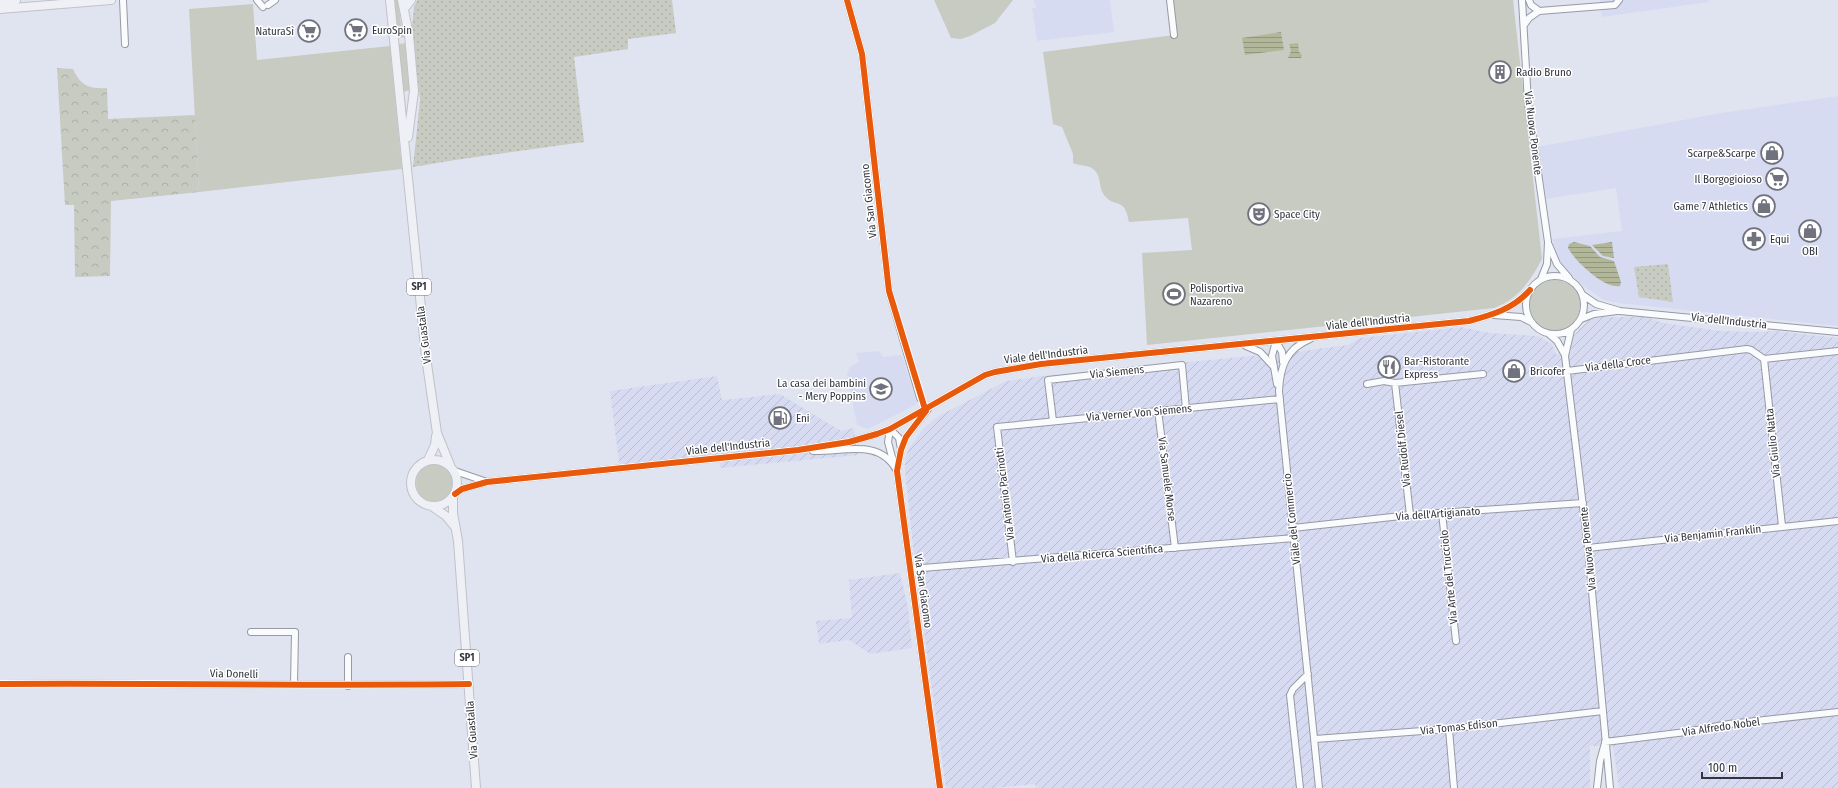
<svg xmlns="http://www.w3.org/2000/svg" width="1838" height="788" font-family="'Fira Sans Condensed',sans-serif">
<defs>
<pattern id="industrial-furrows" width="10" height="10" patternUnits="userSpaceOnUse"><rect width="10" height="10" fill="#d6dbf2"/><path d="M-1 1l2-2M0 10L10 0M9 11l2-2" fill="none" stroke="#b8bdd1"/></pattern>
<pattern id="forest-crowns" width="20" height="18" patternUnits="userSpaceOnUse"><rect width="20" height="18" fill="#c7cbc1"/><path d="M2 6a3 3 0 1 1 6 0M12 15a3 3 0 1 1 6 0" fill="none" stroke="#abafa7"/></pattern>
<pattern id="park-dots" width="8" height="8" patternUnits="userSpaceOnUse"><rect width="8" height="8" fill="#c7cbc1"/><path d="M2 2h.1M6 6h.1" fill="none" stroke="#abafa7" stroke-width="1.8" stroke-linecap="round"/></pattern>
<pattern id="water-rules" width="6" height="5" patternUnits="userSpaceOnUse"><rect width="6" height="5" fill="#b2b79a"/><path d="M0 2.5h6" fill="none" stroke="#91967f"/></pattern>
</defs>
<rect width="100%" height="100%" fill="#e0e4f1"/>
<path fill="#d6dbf2" d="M1034,0H1110L1114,32L1037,41L1032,8H1036Z
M1600,0H1709V2L1602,17Z
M1838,96V326L1617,303L1604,300L1586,288L1567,271L1559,259L1552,239L1622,231L1616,188L1546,199L1537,147L1721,113Z
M879,351L883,357L902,355L917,404L868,429L857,425L847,374L850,367L859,362L856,353Z"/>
<path fill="url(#industrial-furrows)" d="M1603,317H1646L1663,323L1721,331L1756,332L1775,331L1838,338V788H1619L1613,746H1590V788H1036L1035,784L995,788H946L916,574L905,472V459L909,448L924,428L937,417L1006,381L1043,376L1302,351L1348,345L1360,338L1461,327L1490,333L1538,336L1552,344L1556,354L1571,352L1572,339L1579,329L1589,320Z
M717,376L722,400L780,394L841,431L854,428L858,455L720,468L719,460L620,471L610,391Z
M900,573L908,607L912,648L870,654L849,640L819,644L816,621L852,618L849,580Z"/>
<path fill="#c7cbc1" d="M393,0H398L402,32L405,37L398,38Z
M934,0H1013L995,23L970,36L961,39L951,38Z
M1171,0H1513L1542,259C1530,281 1519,299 1494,308L1147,345L1142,253L1192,250L1188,218L1129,222C1124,195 1116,210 1104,195C1099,189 1101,178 1096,172C1092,165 1080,166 1073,163V154L1062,127L1053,124L1043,52L1174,35Z
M253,4L257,60L390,46L402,169L199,192L189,9Z
M407,43L410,90L403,92L398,44Z
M1530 305a25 25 0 1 1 50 0a25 25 0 1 1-50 0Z
M416 483a19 19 0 1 1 38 0a19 19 0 1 1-38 0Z"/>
<path fill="url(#forest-crowns)" d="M57,68L73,69C81,86 89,89 107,88L108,119L195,115L199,192L111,201L110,276L75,277L74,205H65Z"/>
<path fill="url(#park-dots)" d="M417,0H672L676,33L628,39V49L574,57L584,142L455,160L413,167L420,100L412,28L414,7Z
M1668,264L1673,302L1639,297L1634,267Z"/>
<path fill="url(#water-rules)" d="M1281,32L1284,50L1245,55L1242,38Z
M1298,43L1299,52L1302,55L1301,58H1288L1291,51L1289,44Z
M1574,242L1590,246L1600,257L1614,261L1621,282L1620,286C1604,289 1575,261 1568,248L1569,244Z
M1612,242L1614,258L1603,256L1592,245Z"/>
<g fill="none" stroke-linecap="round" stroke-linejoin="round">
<g stroke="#979aa3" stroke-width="8">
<path id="minor" d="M123,0L125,44
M257,0L263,7
M847,0L862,54L889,291L920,398
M1170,0L1174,35
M1522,0L1528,103L1548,242L1547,264L1541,279
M1529,0L1531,5L1539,11
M268,5L275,0
M1524,25L1529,18L1539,11L1615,5L1619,0
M1549,245L1557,264L1569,278
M1526 305a29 29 0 1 1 58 0a29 29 0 1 1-58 0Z
M1583,295L1596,304L1620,311L1838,332
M1494,315L1521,317L1531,322
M1581,319L1594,314L1617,311
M1571,330L1565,356L1588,548L1610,788
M1549,334L1557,341L1565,355
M1310,339C1286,349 1280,367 1279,391L1319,788
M1276,341L1272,356L1277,384
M1276,341L1282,352L1283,362
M1246,346L1260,352L1273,366
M1764,359L1782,526
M1764,359L1838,351
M1567,371L1747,349L1751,350L1764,359
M1395,383L1410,515
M1367,384L1384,381L1395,383L1483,374
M1158,410L1175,548
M1053,421L1048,380L1182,365L1186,409
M813,451C844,452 880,438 897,471L940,788
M893,461L888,442L890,429L899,438L901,449
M455,471L487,482
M897,471L901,450L906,437L928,409
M455,494L462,489L487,482L798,450L849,442L877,434L890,429L985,375L995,372L1041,364L1469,321C1492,315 1513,309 1530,290
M1442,513L1456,641
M1293,528L1410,515L1583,503
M1588,548L1838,521
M1013,562L997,427L1280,399
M910,569L1294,538
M251,632H295L294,685
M0,684C156,683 312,686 469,684
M348,686V657
M1449,729L1454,788
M1315,739L1449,729L1603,711
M1605,742L1686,732L1729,724L1838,712
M1300,788L1290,695L1293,689L1308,674
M1597,788L1600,761L1605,743"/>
</g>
<g stroke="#c0c2c8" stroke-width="10">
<path id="major" d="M390,0L426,357L437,433L450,465
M402,0L409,35L414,91L408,137
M0,1L16,0
M0,9L111,0
M404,9L411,0
M411 483a23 23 0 1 1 46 0a23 23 0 1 1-46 0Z
M428,460L435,445L436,436
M453,498V513L458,541L476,788
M433,507L446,516L455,527"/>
</g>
<use href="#minor" stroke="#fafbfd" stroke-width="6"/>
<use href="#major" stroke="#eef0f5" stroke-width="8"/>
<g stroke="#fff" stroke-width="8">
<path id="cycleway" d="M847,0L862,54L889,291L925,409
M926,411L906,437L901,450L897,471L940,788
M455,494L462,489L487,482L798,450L849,442L877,434L890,429L985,375L995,372L1041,364L1469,321C1492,315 1513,309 1530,290
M0,684C156,683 312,686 469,684"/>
</g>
<use href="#cycleway" stroke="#e8590c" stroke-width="6"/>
</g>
<defs>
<g id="supermarket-ring" transform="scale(1.15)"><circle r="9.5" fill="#fff" stroke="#70727d" stroke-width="1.5"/><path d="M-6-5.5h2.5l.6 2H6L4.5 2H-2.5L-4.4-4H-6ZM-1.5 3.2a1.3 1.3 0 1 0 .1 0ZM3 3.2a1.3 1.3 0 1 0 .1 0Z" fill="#70727d"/></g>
<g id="building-ring" transform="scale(1.15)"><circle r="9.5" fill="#fff" stroke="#70727d" stroke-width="1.5"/><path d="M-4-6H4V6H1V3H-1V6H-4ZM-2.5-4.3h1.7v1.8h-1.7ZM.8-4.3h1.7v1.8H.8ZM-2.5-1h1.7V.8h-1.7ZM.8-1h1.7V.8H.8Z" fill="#70727d"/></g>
<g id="shop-ring" transform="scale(1.15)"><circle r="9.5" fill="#fff" stroke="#70727d" stroke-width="1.5"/><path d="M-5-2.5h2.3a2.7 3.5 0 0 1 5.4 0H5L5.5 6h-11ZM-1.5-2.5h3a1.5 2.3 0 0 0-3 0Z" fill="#70727d"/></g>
<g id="theatre-ring" transform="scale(1.15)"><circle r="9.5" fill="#fff" stroke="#70727d" stroke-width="1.5"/><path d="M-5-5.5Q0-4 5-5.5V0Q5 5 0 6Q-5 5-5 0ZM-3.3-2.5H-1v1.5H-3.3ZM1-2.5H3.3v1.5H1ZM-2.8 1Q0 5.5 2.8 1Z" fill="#70727d"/></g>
<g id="pharmacy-ring" transform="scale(1.15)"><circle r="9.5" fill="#fff" stroke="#70727d" stroke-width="1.5"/><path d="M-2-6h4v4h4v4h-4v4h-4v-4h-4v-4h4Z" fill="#70727d"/></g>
<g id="stadium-ring" transform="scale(1.15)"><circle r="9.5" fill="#fff" stroke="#70727d" stroke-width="1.5"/><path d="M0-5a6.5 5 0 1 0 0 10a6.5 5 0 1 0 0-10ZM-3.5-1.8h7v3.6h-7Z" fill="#70727d"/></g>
<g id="restaurant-ring" transform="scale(1.15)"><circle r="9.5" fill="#fff" stroke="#70727d" stroke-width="1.5"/><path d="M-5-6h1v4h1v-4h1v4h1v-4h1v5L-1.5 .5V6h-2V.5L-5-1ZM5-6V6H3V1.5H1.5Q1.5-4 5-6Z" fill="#70727d"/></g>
<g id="school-ring" transform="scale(1.15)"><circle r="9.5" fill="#fff" stroke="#70727d" stroke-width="1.5"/><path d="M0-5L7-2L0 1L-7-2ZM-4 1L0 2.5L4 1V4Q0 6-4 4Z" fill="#70727d"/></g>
<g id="fuel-ring" transform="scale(1.15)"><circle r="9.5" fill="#fff" stroke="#70727d" stroke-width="1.5"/><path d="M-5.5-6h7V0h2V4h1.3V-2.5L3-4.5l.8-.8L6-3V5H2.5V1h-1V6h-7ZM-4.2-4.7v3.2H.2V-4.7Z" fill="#70727d"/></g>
</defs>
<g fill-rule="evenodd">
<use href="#supermarket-ring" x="356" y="30"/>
<use href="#supermarket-ring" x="309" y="31"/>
<use href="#building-ring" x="1500" y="72"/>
<use href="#shop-ring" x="1772" y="153"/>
<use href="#supermarket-ring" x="1777" y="179"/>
<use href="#shop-ring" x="1764" y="206"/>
<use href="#theatre-ring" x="1259" y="214"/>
<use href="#shop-ring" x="1810" y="231"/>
<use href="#pharmacy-ring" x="1754" y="239"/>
<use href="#stadium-ring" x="1174" y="294"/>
<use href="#restaurant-ring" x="1389" y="367"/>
<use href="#shop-ring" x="1514" y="371"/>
<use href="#school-ring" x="881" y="389"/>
<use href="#fuel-ring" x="780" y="418"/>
</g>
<g text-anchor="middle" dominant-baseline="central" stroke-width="3" stroke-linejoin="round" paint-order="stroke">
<g fill="#fff" stroke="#707278" stroke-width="1">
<rect x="407" y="279" width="24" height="16" rx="3"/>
<rect x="455" y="650" width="24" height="16" rx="3"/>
</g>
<g font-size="10" font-weight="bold" fill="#33353e">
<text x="419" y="287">SP1</text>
<text x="467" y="658">SP1</text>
</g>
<g font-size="11" fill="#33353e" stroke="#fff" text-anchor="start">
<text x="372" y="30">EuroSpin</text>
<text x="294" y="31" text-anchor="end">NaturaSì</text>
<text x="1516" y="72">Radio Bruno</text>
<text x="1756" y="153" text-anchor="end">Scarpe&amp;Scarpe</text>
<text x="1762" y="179" text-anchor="end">Il Borgogioioso</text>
<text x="1748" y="206" text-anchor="end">Game 7 Athletics</text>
<text x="1274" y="214">Space City</text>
<text x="1770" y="239">Equi</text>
<text x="1810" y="251" text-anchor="middle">OBI</text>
<text x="1190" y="288">Polisportiva<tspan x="1190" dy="13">Nazareno</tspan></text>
<text x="1404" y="361">Bar-Ristorante<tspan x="1404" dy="13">Express</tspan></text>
<text x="1530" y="371">Bricofer</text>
<text x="866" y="383" text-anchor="end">La casa dei bambini<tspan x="866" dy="13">- Mery Poppins</tspan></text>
<text x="796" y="418">Eni</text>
</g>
<g font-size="11" fill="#33353e" stroke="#fff">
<text transform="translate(1533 133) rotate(83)">Via Nuova Ponente</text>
<text transform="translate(869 201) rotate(-96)">Via San Giacomo</text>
<text transform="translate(1729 321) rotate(6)">Via dell'Industria</text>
<text transform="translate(1368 322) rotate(-6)">Viale dell'Industria</text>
<text transform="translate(424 335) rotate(-97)">Via Guastalla</text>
<text transform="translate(1046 355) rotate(-7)">Viale dell'Industria</text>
<text transform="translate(1618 364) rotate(-7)">Via della Croce</text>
<text transform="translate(1117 372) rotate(-6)">Via Siemens</text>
<text transform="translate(1139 413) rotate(-5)">Via Verner Von Siemens</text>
<text transform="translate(1773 443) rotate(-96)">Via Giulio Natta</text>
<text transform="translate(728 447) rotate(-6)">Viale dell'Industria</text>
<text transform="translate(1403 449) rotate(-96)">Via Rudolf Diesel</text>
<text transform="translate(1167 479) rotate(83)">Via Samuele Morse</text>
<text transform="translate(1005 494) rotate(-97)">Via Antonio Pacinotti</text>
<text transform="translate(1438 514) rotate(-4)">Via dell'Artigianato</text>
<text transform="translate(1292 519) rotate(-96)">Viale del Commercio</text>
<text transform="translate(1713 534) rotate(-6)">Via Benjamin Franklin</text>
<text transform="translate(1588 549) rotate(-96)">Via Nuova Ponente</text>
<text transform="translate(1102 554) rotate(-5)">Via della Ricerca Scientifica</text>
<text transform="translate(1449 577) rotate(-96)">Via Arte del Trucciolo</text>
<text transform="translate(923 591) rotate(82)">Via San Giacomo</text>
<text transform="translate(234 674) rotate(1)">Via Donelli</text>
<text transform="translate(1459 727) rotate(-6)">Via Tomas Edison</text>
<text transform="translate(1721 727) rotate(-8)">Via Alfredo Nobel</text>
<text transform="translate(472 730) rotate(-94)">Via Guastalla</text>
</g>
</g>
<path d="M1702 772v6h80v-6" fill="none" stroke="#33353e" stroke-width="2"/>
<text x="1708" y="772" font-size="12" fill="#33353e" stroke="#ffffff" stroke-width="3" paint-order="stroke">100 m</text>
</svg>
